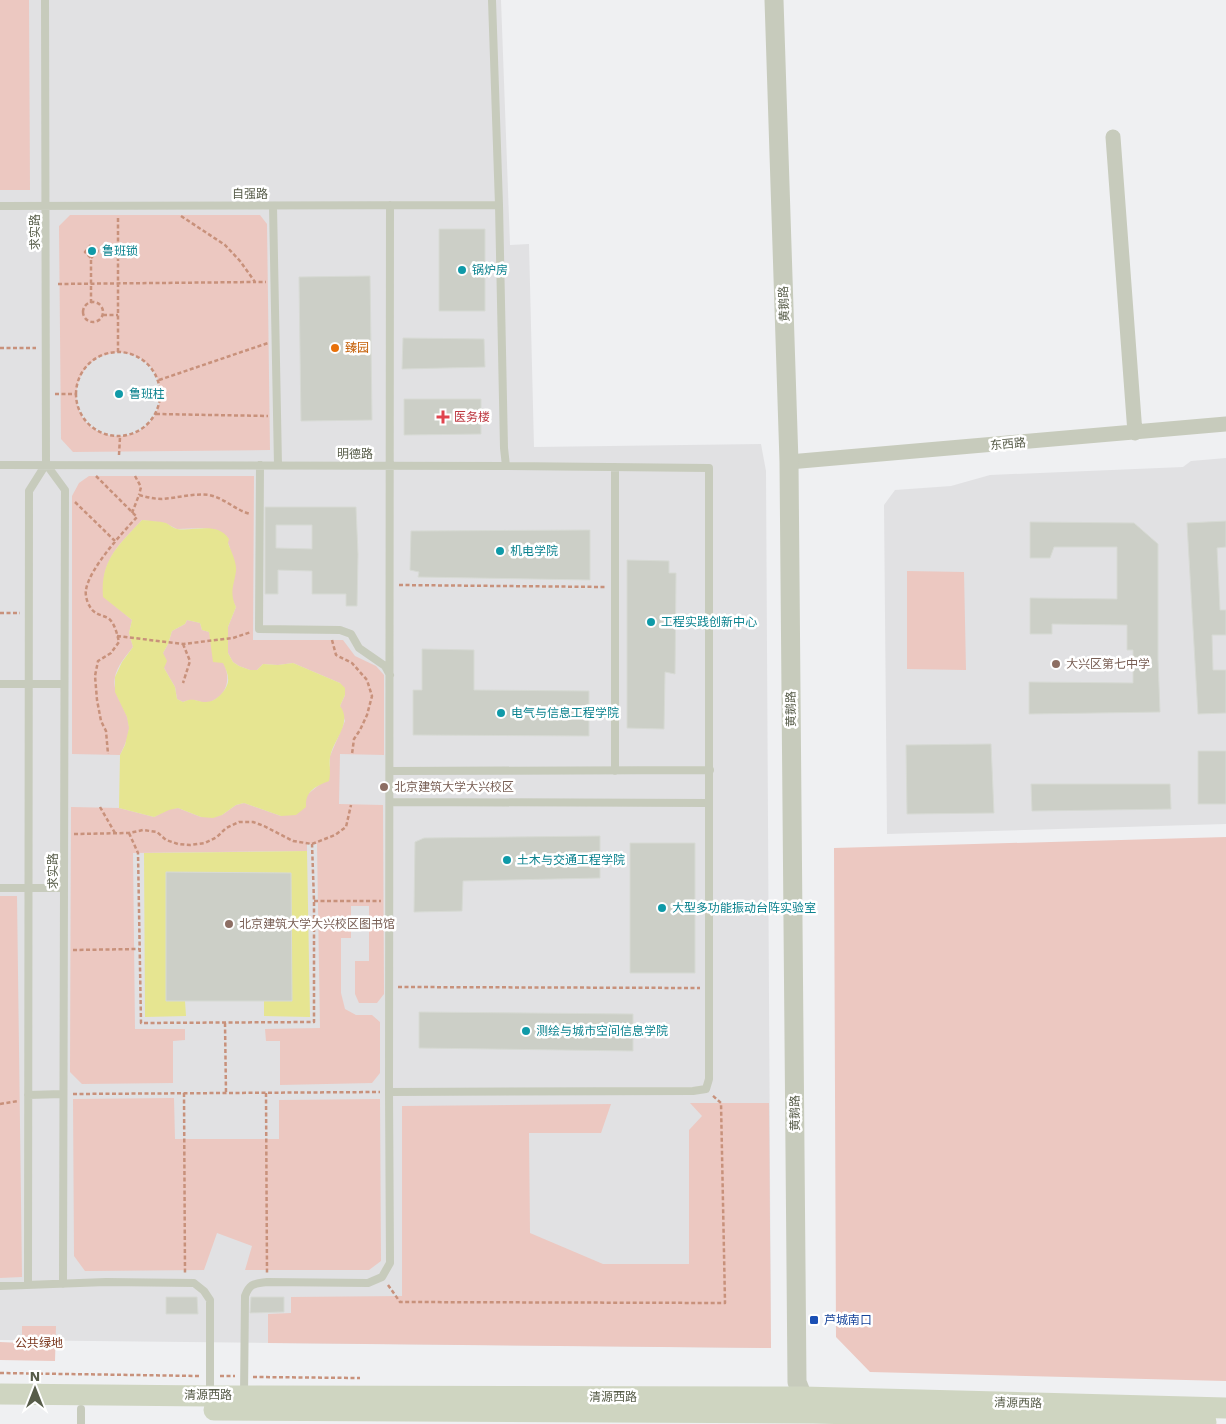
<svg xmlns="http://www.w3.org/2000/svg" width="1226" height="1424" font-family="'Work Sans','Noto Sans SC',sans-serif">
<rect width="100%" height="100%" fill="#eff0f2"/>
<path fill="#e1e1e3" d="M0,0H501L510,245L529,244L534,447L761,444L766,471L771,1348L0,1340Z
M1226,458V824L887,834L884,505L895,490L951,486L990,475L1183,467L1191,461Z"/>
<path fill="#ecc8c1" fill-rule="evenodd" d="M0,0H29L30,190H0Z
M70,215H260L267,224L270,450L73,452L61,439L59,226ZM118,352C127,353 136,355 143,360C178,385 156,441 114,436C102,435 91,429 84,420C71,401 75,375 93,361C100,355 109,354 118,352Z
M89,476H254L253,640H343L355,656L376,666L384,675V755L340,754L339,804L383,805L384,994L377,1003H359L355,994V961H369V906H351V938H341V993L345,1009L356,1015H372L380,1022V1073L372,1083L280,1085V1041H266L265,1029L320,1028L317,844H307V851L133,853L135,1029H185V1040L173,1041V1083L82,1084L70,1072L71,807L119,808L154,817L169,809L178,808L201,817L222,815L236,805L244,803L281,816L305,799L308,794L319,785L330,766V756L345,721L340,706L345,695L340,683L293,663L278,665L263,664L257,670H250L239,666L233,662L228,653V627L236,607L232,599V587L234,578L230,548L228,543L217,530L202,528L177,529L165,523L142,520C119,545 100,560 104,597L132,620L129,633L133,647C126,656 117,666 115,677C111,697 130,710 129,729C128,738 124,747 120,755L72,754V496L79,483Z
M907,571L964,572L966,670L907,669Z
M187,620L200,623L202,630L209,632C211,637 211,643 213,647C216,653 221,658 224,664C231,679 227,696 210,702C200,705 196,696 183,702L177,699L175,687L164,668L163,653L168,644L172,631L185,624Z
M1226,837V1381L870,1372L836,1337L834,848Z
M0,896H17L22,1277L0,1278Z
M174,1098L175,1139H279V1100L380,1099L381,1261L369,1270H245L252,1246L217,1233L204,1270L85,1271L74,1256L73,1099Z
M690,1103H769L771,1348L268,1343V1314L291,1313V1297L402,1296V1106L611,1104L601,1133H529L530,1233L603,1264H689V1130L702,1116Z
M22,1326H56L55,1361L0,1360V1342L22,1343Z"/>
<path fill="#e6e591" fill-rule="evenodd" d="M142,520C150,521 159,521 166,523C170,525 173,528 177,529C193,532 217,521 229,539L228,543C231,551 237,563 236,571C234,586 229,592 236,607L228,627V653L233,662L239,666L250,670H257L263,664L278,665L293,663L340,683L345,688V695L340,706C353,723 333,740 330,757C329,765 331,773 329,781C316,786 305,791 306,807L296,815L281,816L244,803L236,805L222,815L213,818L201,817L178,808L169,810L154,817L119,808L120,755L125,745L129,728L127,717L115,692V677L122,662L133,647L129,633L132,620L103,597C100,560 119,545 142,520ZM187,620L200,623L202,630L209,632L213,662L223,663C226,669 229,676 228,682C226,691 216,702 206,702C196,702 194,697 183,702L177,699L175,687L164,668L167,661L163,653L168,644L172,631L185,624Z
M307,851L310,1017L264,1016V1001L291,873L166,872V1001H185L186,1016L145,1017L144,853Z"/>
<path fill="#cccfc7" stroke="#d7dad4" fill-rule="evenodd" d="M439,229H485V311H439Z
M370,276L372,420L301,421L299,277Z
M403,338L484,339L485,367L402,369Z
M404,399H481V434L404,435Z
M265,507H356L358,554L357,606H346V594H312V571L278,570V594H265ZM276,525H312V549L276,548Z
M1226,521V547L1217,548L1220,610H1226V635H1212L1213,670H1226V713L1198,714L1187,523Z
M1030,522L1134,523L1158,544V660L1160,712L1029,714V682L1133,683V650H1127V625L1052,624V634H1030V598L1117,599V547H1054L1050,558H1030Z
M590,530V580L418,577L419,572L410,570L411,531Z
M627,560L669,561V573H676L675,674L665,672L664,729L627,728Z
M422,649L474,650V690L589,691V736L413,735V690H422Z
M991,744L994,813L907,814L906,745Z
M1198,751H1226V804H1198Z
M1031,784H1170L1171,809L1032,811Z
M600,836V878L463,881L462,911L414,912L415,842L424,838Z
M630,843H695V973H630Z
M166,872L291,873L292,1001H166Z
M419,1012L633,1014V1051L419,1048Z
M166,1297H197L198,1314H166Z
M251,1297H284V1312L250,1313Z"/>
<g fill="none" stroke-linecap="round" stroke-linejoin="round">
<path stroke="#c8917b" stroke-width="2.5" stroke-dasharray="4 2.5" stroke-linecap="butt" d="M181,216L225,245L240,261L255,282H266
M91,258L98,251H118
M58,284L255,282
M83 312a10 10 0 1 1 20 0a10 10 0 1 1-20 0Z
M91,303V258L85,252L91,245L98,251
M103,315H118
M0,348H36
M76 394a42 42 0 1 1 84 0a42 42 0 1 1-84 0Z
M118,352V216
M159,380L268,343
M55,394H76
M156,414L268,416
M119,455L120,437
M96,476L137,517C122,533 89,569 86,590C85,594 87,602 89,605C94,615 100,614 108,618C115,623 117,634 119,642L111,653L98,661L95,676L97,700L101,721L106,731L108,754
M135,476L141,487L139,495
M75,502L115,541
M132,513L139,495C146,497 154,499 162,499C177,498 193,493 209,495C225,498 236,511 251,514
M399,585L606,587
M0,613H20
M117,636L183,644L233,638L251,632
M332,640L336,655L352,663L367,680L372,696L367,715L360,730L354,739L352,754
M183,644L190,661L183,683
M100,807L115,833
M129,833L138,853L141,1023L314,1022V901L312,844
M74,834L129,833L143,830L157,832L166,840L178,844L190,845L205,843L217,837L226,828L239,822H253L264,826L293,841L312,844L335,835L346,827L351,805
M314,901H381
M73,950L139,949
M398,987L700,988
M225,1023L226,1093
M184,1093L185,1274
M266,1093L267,1273
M73,1094L380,1092
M0,1104L18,1101
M388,1285L400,1302L725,1303L721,1103L712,1095
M0,1373L200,1376
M220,1376H235
M253,1377L360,1378"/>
<path stroke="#c7cbbc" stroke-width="8" d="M492,0L499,205L504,448L506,466
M0,206L499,205
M273,206L278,465
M46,464L65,490L63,1284
M0,465L506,466L709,468V1079L706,1089L693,1091L389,1092
M260,465L259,629L340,630L351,634L359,648L385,666L390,675
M615,467V771
M0,684H64
M390,771L710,770
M390,802L709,803
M0,888H64
M28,1095L63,1094
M28,1285L29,491L46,464L45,0
M0,1286L106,1282L194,1283L204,1291L210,1300V1396
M244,1395L245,1296C250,1283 254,1284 267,1282L368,1283L382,1277L390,1263L389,1092L390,205
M81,1409V1424"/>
<path stroke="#c7cbbc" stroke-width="15" d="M1113,137L1135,433
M789,462L1226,424"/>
<path stroke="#c7cbbc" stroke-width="19" d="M774,0L789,462L797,1382L803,1397L810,1408"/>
<path stroke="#cfd5c1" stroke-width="21" d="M0,1394L210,1396L803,1397L1226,1408
M214,1410L813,1413L1206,1422"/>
</g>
<g fill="#0f9aa8" stroke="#fff" stroke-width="2">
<circle cx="92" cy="251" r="5"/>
<circle cx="462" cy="270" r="5"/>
<circle cx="119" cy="394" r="5"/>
<circle cx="500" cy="551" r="5"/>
<circle cx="651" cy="622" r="5"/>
<circle cx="501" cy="713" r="5"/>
<circle cx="507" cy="860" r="5"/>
<circle cx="662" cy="908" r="5"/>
<circle cx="526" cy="1031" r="5"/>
</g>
<circle fill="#e8710a" stroke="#fff" stroke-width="2" cx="335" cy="348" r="5"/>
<path fill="#e0444e" stroke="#fff" stroke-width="2" d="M440.5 409.5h5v5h5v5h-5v5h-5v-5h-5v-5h5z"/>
<g fill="#8d6e63" stroke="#fff" stroke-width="2">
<circle cx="1056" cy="664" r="5"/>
<circle cx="384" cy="787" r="5"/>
<circle cx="229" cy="924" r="5"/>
</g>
<rect fill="#1a4fb4" stroke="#fff" stroke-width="2" x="809" y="1315" width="10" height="10" rx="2.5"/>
<g text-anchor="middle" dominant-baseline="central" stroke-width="5" stroke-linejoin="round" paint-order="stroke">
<g font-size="12" fill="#575c49" stroke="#fff">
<text x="250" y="194">自强路</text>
<text transform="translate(35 232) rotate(-90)">求实路</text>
<text transform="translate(784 304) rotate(-92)">黄鹅路</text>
<text transform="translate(1008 444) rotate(-5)">东西路</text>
<text x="355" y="454">明德路</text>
<text transform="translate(791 709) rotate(-91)">黄鹅路</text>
<text transform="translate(53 871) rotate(-90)">求实路</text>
<text transform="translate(795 1113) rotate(-91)">黄鹅路</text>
<text x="208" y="1395">清源西路</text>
<text x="613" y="1397">清源西路</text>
<text transform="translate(1018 1403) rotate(1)">清源西路</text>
</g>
<g font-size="12" fill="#0d838f" stroke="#fff" text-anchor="start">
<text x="102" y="251">鲁班锁</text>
<text x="472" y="270">锅炉房</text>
<text x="129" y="394">鲁班柱</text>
<text x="510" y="551">机电学院</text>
<text x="661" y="622">工程实践创新中心</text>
<text x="511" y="713">电气与信息工程学院</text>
<text x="517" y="860">土木与交通工程学院</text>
<text x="672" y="908">大型多功能振动台阵实验室</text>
<text x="536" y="1031">测绘与城市空间信息学院</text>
</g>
<g font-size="12" fill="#c56008" stroke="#fff" text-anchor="start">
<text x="345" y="348">臻园</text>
</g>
<g font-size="12" fill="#be3a42" stroke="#fff" text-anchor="start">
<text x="454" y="417">医务楼</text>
</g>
<g font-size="12" fill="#785e54" stroke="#fff" text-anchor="start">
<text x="1066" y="664">大兴区第七中学</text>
<text x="394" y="787">北京建筑大学大兴校区</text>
<text x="239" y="924">北京建筑大学大兴校区图书馆</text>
</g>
<g font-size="12" fill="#164399" stroke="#fff" text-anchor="start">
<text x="824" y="1320">芦城南口</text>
</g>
<g font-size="12" fill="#79361d" stroke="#fff">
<text x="39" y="1343">公共绿地</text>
</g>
</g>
<g transform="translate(35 1389)" stroke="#ffffff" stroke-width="4" paint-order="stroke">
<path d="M0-4L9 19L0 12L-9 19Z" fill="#575c49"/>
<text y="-8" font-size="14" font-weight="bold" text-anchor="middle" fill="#575c49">N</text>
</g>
</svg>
